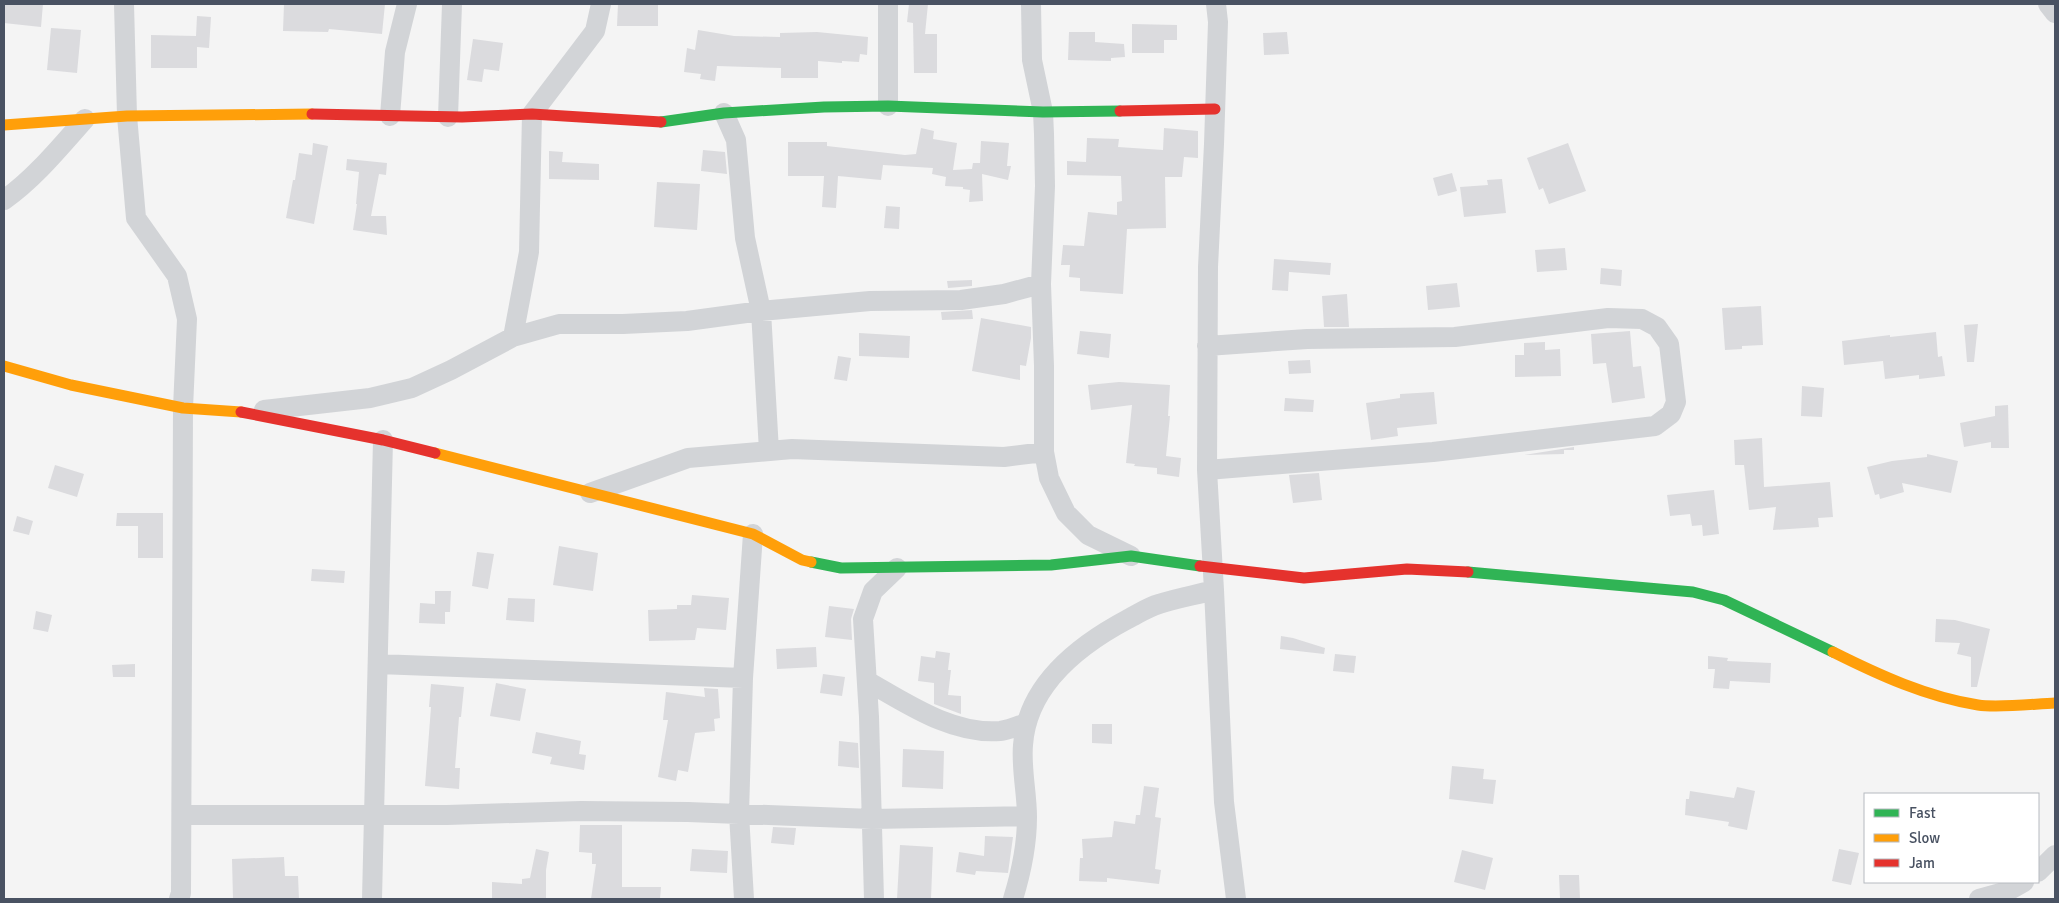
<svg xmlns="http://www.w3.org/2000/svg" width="2059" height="903" font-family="Signika,sans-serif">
<rect width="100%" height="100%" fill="#f4f4f4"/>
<path fill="#dbdbde" d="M4,4H43L41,27L4,23Z
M284,4H385L382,34L329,29L328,32L283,31Z
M618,4H658V26H617Z
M909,4H928L925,34H937V73H914L913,23L907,22Z
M197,16L211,17L209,48L197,47V68H151V35L196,36Z
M1132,24L1177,25V40H1164V53H1132Z
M51,28L81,30L77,73L47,70Z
M698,30L734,36L780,37V33L817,32L868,37L867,55L860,54L859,62L842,61V63L818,61V78H781V68L717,66L715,81L700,79L701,74L684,72L687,48L695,50Z
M1069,32H1095V42L1124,44L1125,57L1111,58V61L1068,60Z
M1287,32L1289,54L1264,55L1263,33Z
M473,39L503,43L499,71L484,69L482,82L467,80Z
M921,128L934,131L933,139L957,143L953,170L972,169L973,163H980L981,141L1009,143L1007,166H1011L1008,180L982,174L983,201L969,202L970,190L963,189V187L945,186L946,177L932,174L933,168L883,165L881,180L838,176L836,208L822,207L824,176H788V142H827V146L905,155L916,154Z
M1164,128L1198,131V158L1184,157L1182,177H1165L1166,228L1127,229L1123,294L1080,291V278L1069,277L1070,265H1061L1063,245L1084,246L1088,212L1117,215V202L1122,201L1121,176L1067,175V161L1086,162L1087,138L1119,139L1118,147L1163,150Z
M313,143L328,146L314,224L286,218L293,180H295L299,153L312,155Z
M1568,143L1586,191L1549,204L1543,188L1539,190L1527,158Z
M703,150L725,152L727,174L701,171Z
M549,151L563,152L562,162L599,164V180L549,179Z
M347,159L387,163L386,175L379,174L371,216H386L387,235L353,230L357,204H356L359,172L346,170Z
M1452,173L1457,191L1438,196L1433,178Z
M1502,179L1506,213L1464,217L1460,187L1488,185L1487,180Z
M657,182L700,184L697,230L654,227Z
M886,206L900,207L899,229L884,228Z
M1565,248L1567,270L1537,272L1535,250Z
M1274,259L1331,263L1330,275L1289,272L1288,291L1272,290Z
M1601,268L1622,270L1621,286L1600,284Z
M972,280V286L948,288L947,281Z
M1457,283L1460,307L1428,310L1426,286Z
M1347,294L1349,327H1324L1322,296Z
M1761,306L1763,345L1742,346V349L1725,350L1722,308Z
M972,310L973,319L942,320L941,312Z
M981,318L1031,327V338L1026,366L1020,365V380L972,371Z
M1978,324L1974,362H1967L1964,325Z
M1080,331L1111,334L1109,358L1077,354Z
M1630,331L1633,367L1641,366L1645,398L1612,403L1606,363L1593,364L1591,334Z
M1936,332L1938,357L1942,356L1945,376L1919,379V375L1885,379L1883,361L1844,365L1842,341L1890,335V337Z
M859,333L910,336L909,358L859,356Z
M1545,342V350L1560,349L1561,376L1515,377V355H1524V343Z
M838,356L851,358L847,381L834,379Z
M1310,360L1311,373L1289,374L1288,361Z
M1119,382L1170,385L1168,416H1170L1166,456L1181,458L1179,477L1157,474V468L1134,466L1135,464L1126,463L1132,405L1091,410L1088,385Z
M1802,386L1824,388L1822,417L1801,416Z
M1434,392L1437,424L1397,428L1398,436L1371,440L1366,403L1400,398V394Z
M1285,398L1314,400L1313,412L1284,411Z
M2008,405L2009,448H1991V442L1964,447L1960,423L1995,416V406Z
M1762,438L1764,487L1830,482L1833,517L1818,518L1819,527L1773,530L1776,507L1749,510L1744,465H1735L1734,440Z
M1574,447V450H1564V454L1524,455Z
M1927,454L1958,461L1951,493L1902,483L1904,492L1880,499L1879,494L1875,495L1867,467L1892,461L1927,457Z
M55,465L84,474L77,497L48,488Z
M1319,473L1322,500L1293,503L1289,475Z
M1714,490L1719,534L1703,536L1702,525L1692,526L1690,514L1670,516L1667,495Z
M117,513H163V558H138V526H116Z
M17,516L33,521L29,535L13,531Z
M559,546L598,553L593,591L553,585Z
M477,552L494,554L488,589L472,586Z
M312,569L345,571L344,583L311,581Z
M435,591H451L450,612H445V624L419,623L420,603L435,604Z
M692,595L729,598L726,630L697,628L695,640L649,641L648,610L677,609V605H691Z
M508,598L535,599L534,622L506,620Z
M829,606L854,609L851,619L852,640L825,637Z
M36,611L52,615L48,632L33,629Z
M1936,619L1955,620L1990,629L1977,687H1971V657L1957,654L1960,643L1935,642Z
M1281,636L1293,638L1325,648L1324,654L1280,649Z
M816,647L817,667L777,669L776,649Z
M936,651L950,653L948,670H951L948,695L961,696V714L934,704V683L918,681L921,656L935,658Z
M1335,654L1356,656L1354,673L1333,671Z
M1708,656L1728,658L1727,661L1771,663L1770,683L1730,681L1729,689L1713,688L1715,669H1708Z
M135,664V677H113L112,665Z
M823,674L845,677L842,696L820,693Z
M496,683L526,689L520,721L490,716Z
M431,684L464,687L461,717H459L455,768H460L459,789L425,786L431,707H429Z
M704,688L718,689L720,718L714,719L715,731L695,733L688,772L678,770L676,781L658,777L668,720H663L666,692L705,697Z
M1092,724H1112V744L1092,743Z
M536,732L581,741L579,754L586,755L584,770L550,764L552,757L532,753Z
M839,741L858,743L859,768L838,766Z
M903,749L944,751L943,789L902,787Z
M1452,766L1484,769L1483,779L1496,780L1493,804L1449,799Z
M1144,786L1159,788L1155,817L1161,818L1155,869L1161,870L1159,884L1107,878V882L1079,881L1080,858H1083L1082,839L1112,837L1114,821L1135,824L1136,815H1140Z
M1737,787L1755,791L1747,830L1728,826L1729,822L1685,815L1686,799H1689L1690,791L1734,798Z
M580,825H622V887H661L660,899H591L596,864H592V853L579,852Z
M773,827L796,828L794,845L771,843Z
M985,836L1013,837L1008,873L976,871L975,875L956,872L959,852L984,856Z
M900,845L933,847L931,899H897Z
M536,849L549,852L546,870V899H492V882L522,884V879L530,878Z
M692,849L728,851L727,873L690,871Z
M1839,849L1859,853L1851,885L1832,881Z
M1462,850L1493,858L1485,890L1454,882Z
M284,857L285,876H298L299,899H233L232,859Z
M1559,875H1579L1580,899H1560Z"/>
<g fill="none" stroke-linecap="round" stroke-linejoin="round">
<path stroke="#d2d4d7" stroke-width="20" d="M124,4L127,116L136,218L177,276L187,319L183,408L181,893L179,899
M1031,4L1032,60L1043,112L1044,134L1045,186L1041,284L1044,366V452L1049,478L1066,513L1088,535L1131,556
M1216,4L1218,22L1214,144L1208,267L1207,470L1214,590L1224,802L1236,899
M2048,4L2055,13
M888,106V4
M724,113L736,140L745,238L761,311L769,451
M390,116L395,52L407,4
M448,117L452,4
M4,200C35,178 60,147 85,119
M513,337L529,252L532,114L595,31L601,4
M264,410L370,398L412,388L451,370L513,337L559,324H623L687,321L761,311L870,301L961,300L1004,294L1041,284
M1207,470L1433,452L1655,426L1671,414L1676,402L1669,344L1657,327L1642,319L1608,318L1455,337L1307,339L1207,346
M590,493L688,458L792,449L1004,457L1044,452
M378,664L743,678
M867,681C906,703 952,735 1000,731C1009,730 1018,726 1026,723
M182,815H447L581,811L688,812L872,819L1027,816
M2038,872L2055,855
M372,899L383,440
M744,899L739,814L743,678L753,534
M874,899L869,717L863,619L873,591L897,568
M1013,899C1021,873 1027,845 1027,817C1027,793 1021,769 1023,745C1027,685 1079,645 1128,619C1138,614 1148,607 1159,604C1177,598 1196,595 1214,590
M1979,899L2008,891L2024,882"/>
<path stroke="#30b455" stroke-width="11" d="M661,122L724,113L824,107L888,106L1043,112L1120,111
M811,562L841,568L1051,565L1131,556L1200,566
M1468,572L1693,592L1724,600L1833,652"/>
<path stroke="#ff9f0a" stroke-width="11" d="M4,125L127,116L312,114
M4,366L71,385L183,408L241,412
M435,453L753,534L802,560L811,562
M1833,652C1879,675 1927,697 1978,705C1998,708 2033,704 2055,703"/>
<path stroke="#e5322d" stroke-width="11" d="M1120,111L1215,109
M312,114L462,117L532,114L661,122
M241,412L383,440L435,453
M1200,566L1304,578L1407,569L1468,572"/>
</g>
<rect width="2059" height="903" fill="none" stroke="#495262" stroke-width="10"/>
<rect x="1864" y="793" width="175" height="90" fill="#ffffff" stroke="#b6bac0"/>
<rect x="1874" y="809" width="25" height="8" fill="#30b455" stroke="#b6bac0"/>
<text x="1909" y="818" font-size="15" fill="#495262">Fast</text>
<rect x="1874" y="834" width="25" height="8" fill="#ff9f0a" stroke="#b6bac0"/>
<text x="1909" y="843" font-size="15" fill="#495262">Slow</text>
<rect x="1874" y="859" width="25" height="8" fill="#e5322d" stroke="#b6bac0"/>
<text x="1909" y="868" font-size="15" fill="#495262">Jam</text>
</svg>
